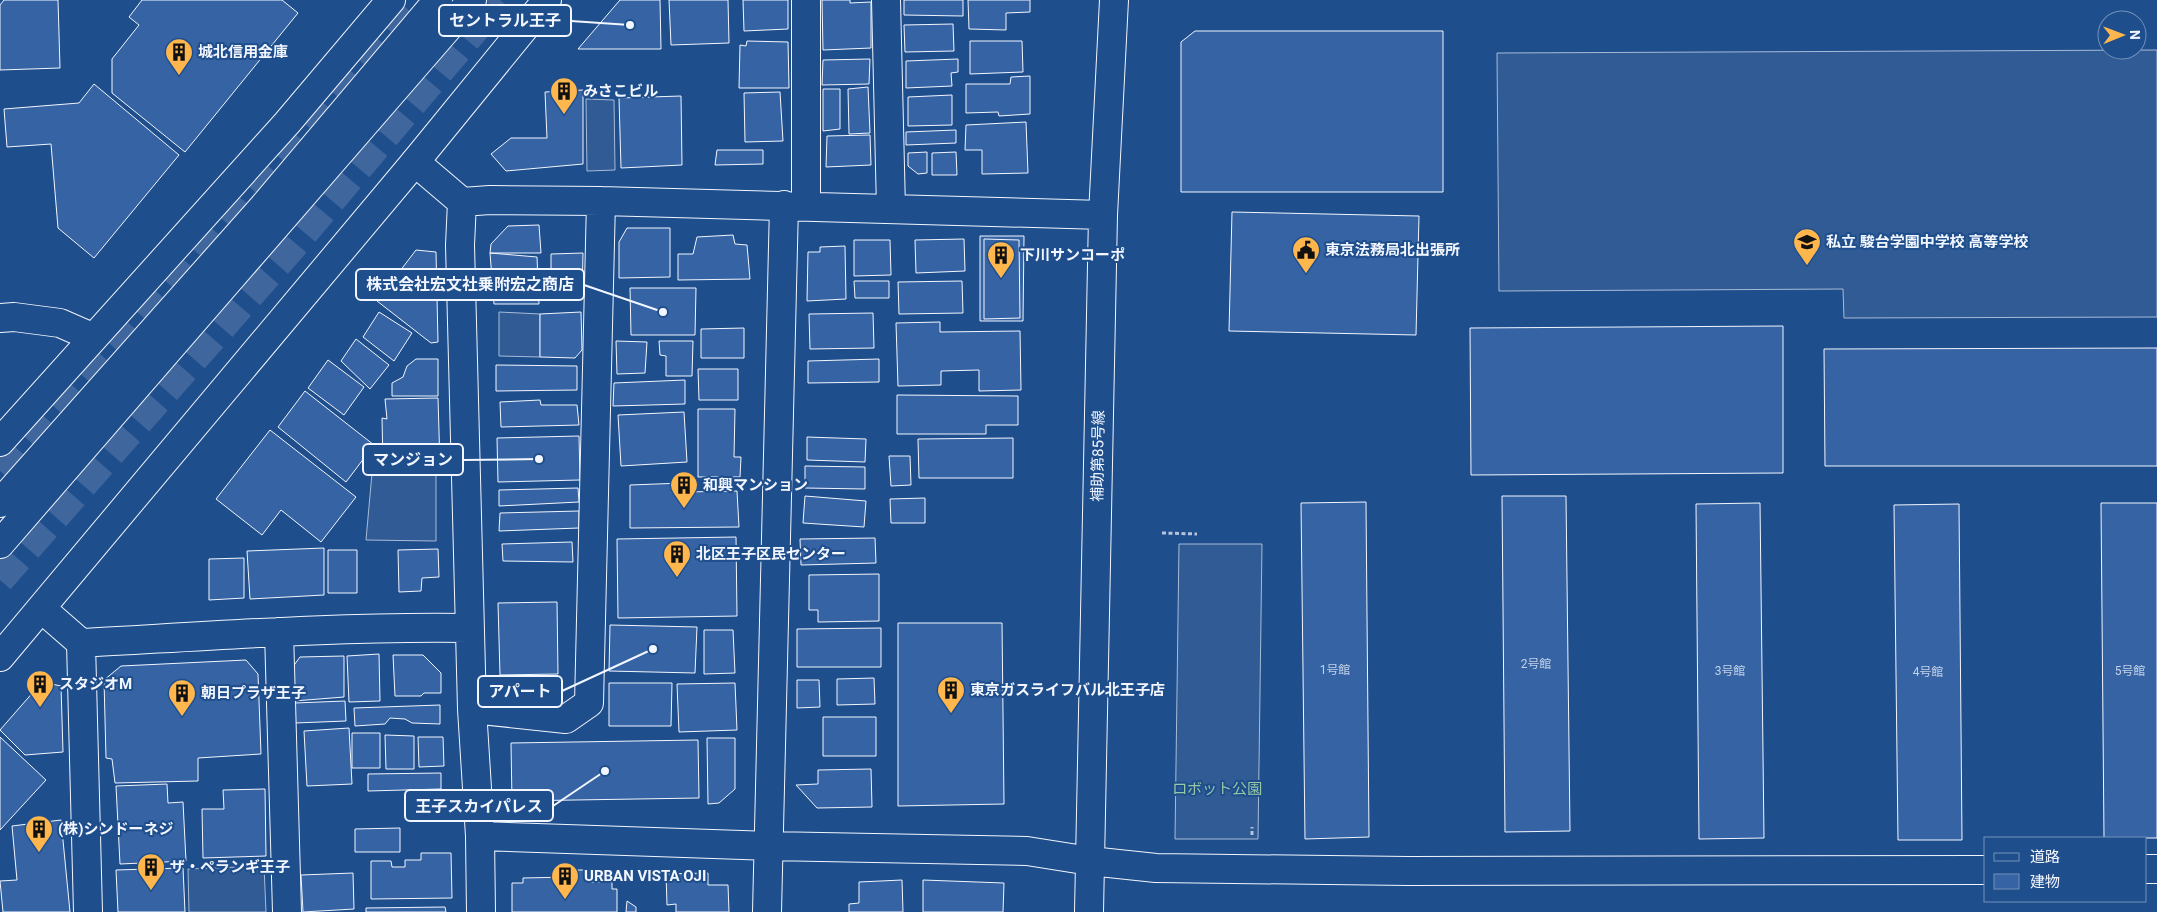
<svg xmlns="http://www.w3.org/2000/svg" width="2157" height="912" font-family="Roboto,'Noto Sans JP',sans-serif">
<rect width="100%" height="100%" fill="#1f4e8c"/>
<path fill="#305b95" stroke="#a8bbd7" d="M2157,50V317L1844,318L1843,289L1499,291L1497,53Z
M586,99L614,100L615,170L587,171Z
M499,312L540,314V357L499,356Z
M372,473L436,474V541L366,540Z
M1179,544H1262L1258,839H1175Z
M264,866L266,912H189L188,869Z"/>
<path fill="#3563a3" stroke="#f2f6ff" d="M4,0H58L60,68L0,70V5Z
M142,0H282L298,13L185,152L112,93V59L139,25L129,17Z
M620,0H660L661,49H578Z
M669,0H728L729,43L671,45Z
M743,0H788V29L744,31Z
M822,0H850V3L871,2V48L823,50Z
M904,0H963V16L904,15Z
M968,0H1030V12L1006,13V30L969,29Z
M953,24L954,51L905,52L904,25Z
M1195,31H1443V192H1181V42Z
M747,41L788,42L789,88H739L740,45L746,46Z
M970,41H1022L1023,72L970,74Z
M870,59L869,84L822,85L823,60Z
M958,59V72L951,73L952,86L906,88V61Z
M1030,76V114L999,116L998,112L966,113V84H1010L1011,77Z
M94,84L179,155L94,258L58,228L51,144L7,147L4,109L79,103Z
M868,87L870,133L849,134L848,89Z
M823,89H840V129L823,131Z
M583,90V164L506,171L491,154L511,138H547L545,92Z
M780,92L783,141L745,142L744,93Z
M952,95V125L908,126V97Z
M681,96L682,165L621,168L619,98Z
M1026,122L1028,173L982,174V150H965L966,125Z
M956,130V143L906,145V132Z
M870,135L871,165L826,167L827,136Z
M717,150H763V164L715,165Z
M927,152V173L918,174L908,166V153Z
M956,152L957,175H932V153Z
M1232,212L1419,216L1416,335L1229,331Z
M539,225L541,253H490L491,244L508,226Z
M627,228H670V277L619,278V242Z
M733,235L735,244L747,245L750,279L678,280V254H693L697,237Z
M980,236H1024L1023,321H980Z
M964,239L965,271L916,273L915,240Z
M984,239L1019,240L1020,318L984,319Z
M854,240H890L891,275L854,276Z
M845,246L846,299L807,301L808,252H820V247Z
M416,250L436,252L438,342L431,343L377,301Z
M490,253L537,257L539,304H494Z
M583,253L582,298H551V254Z
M854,281H889V298H855Z
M962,281L963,313L899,314L898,282Z
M630,288H696L695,335H631Z
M379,312L412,333L394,361L363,337Z
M581,312L582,350L575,358L540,357V314Z
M873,313L874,348L810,349L809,314Z
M940,322V332L1020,331L1021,390L979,391V370L941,371V385L898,386L896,323Z
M1783,326V473L1471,475L1470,328Z
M744,328V358H701V329Z
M356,339L389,365L370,389L341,361Z
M616,341L647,342L645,373L617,374Z
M659,341H693L692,376H666V356L660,355Z
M2157,348V466H1825L1824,349Z
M416,359H438V396H392V383L403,377L407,366Z
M879,359V382L808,383V361Z
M328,360L364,387L344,415L308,388Z
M496,365L577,366V390L496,391Z
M698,369H738V400H699Z
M685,380V404L613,406L614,383Z
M305,391L374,445L346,482L278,427Z
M897,395L1018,396V425H986V434H897Z
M438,398L440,466L383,467L382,418L387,419L385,399Z
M540,400L541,405H577L579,425L501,427L500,402Z
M698,409H735L734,457H741L740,477H698Z
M684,412L687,462L621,466L618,415Z
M270,430L356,497L321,542L281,510L262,535L216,499Z
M579,436L580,480L498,482L497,438Z
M807,437L866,439L865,462L807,460Z
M1013,438V478H919L918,439Z
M889,456H910L911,485L891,486Z
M805,466L865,467V489L805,488Z
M683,483L684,492L737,491L739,527L630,528V485Z
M578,488L579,502L499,506V490Z
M805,496L866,501L864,527L803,523Z
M1502,496H1566L1570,831L1505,832Z
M925,498V523H891L890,499Z
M1366,502L1369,837L1305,839L1301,503Z
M1760,503L1764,838L1699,839L1696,504Z
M2101,503H2157V838H2104Z
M1959,504L1962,840H1898L1894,505Z
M579,511V528L499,531L500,513Z
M736,537L737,616L618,618L617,539Z
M875,538L876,563L801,565L800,539Z
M572,542L573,562L503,561L502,544Z
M324,548V595L250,599L247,551Z
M438,549L439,577L422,578L421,591L399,592L398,550Z
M328,550H357V593H328Z
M244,558V598L209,600V559Z
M879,574V621L818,622V610H809V575Z
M557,602L558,674L500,675L498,603Z
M898,623H1002L1004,804L898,806Z
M610,625L697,627L695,673L609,671Z
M881,628V667H797V629Z
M704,630H733L735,673L704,674Z
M379,654L380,701L349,702L347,656Z
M393,655H423L441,673V693H424L421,696H395Z
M344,656V697L294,701L292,668L300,657Z
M246,660L258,674L261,754L198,758V781L115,783L112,759L106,758L104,680L121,666Z
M874,678L875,704L837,705V679Z
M797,680H819L820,707L797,708Z
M42,682L61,686L63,752L25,755L0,730Z
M609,683H672L671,726H609Z
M735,683L737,730L679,732L677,684Z
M345,701L346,721L295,723V703Z
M440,705V724L412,723L405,719L390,718L385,724L355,726L354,708Z
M823,717H876V756H823Z
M349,728L352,784L307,786L304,731Z
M352,733H380V768H352Z
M385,735L414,736V769H386Z
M0,737L46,780L0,830Z
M418,737H443L444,766L419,767Z
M707,738H735V789L719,803L708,804Z
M698,740L699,798L512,801L511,743Z
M871,769L872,807L817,808L796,785L818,784V770Z
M441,773V789L368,791V774Z
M167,784L168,803L183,802L186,861L120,864L116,786Z
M265,789L266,856L203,858L202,809H224L223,790Z
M61,820L70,912H3L0,881L17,880L12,826Z
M400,828V852H355V829Z
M421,853H451L452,898L371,899V861H391L392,867H405V860H421Z
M183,868L185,912H118L116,870Z
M570,870H589V882H612V889H617V912H512V883H523V878L569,877Z
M353,873L354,909L303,912L301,875Z
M708,873V885H728L729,912H676V904L667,905L666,874Z
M902,880L903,912H849V904L859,903V882Z
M923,880L1004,883L1003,912H923Z
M627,901L636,907V912H626Z
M445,907L446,912H366V908Z"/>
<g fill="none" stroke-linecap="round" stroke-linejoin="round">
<path stroke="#3f679d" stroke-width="28" stroke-dasharray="28 14" stroke-linecap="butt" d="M0,471L223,220L412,0
M0,580L291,249L500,0"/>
<g stroke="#f2f6ff" stroke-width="30">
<path id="minor" d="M806,0V206
M886,0L891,209
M415,162L462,202L460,245L472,709L480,836L481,912
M462,202L490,200L601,201L1103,215
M0,318L14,317L60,323L92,337
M42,609L81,643C210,636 340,626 470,628
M279,632L287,912
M81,643L88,912
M472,709L566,719L589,703L601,201
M480,836L769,846L1027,851L1090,861L1156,868L1408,871L1986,870
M2146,869H2157
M767,912L784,205
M1089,912L1103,215L1114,0"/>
</g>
<g stroke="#f2f6ff" stroke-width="30">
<path id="major" d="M0,442L287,123L391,0
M0,657L415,162L547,0"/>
</g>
<g stroke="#f2f6ff" stroke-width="30">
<path id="highway" d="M0,503L263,207L438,0
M0,544L472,0"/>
</g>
<path stroke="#b3c4dc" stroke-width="3" stroke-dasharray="4 2.5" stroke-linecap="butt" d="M1162,533L1197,534
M1252,835V827"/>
<use href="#minor" stroke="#1f4e8c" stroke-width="28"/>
<use href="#major" stroke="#1f4e8c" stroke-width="28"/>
<use href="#highway" stroke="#1f4e8c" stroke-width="28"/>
</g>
<defs>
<g id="building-pin" transform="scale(1.4375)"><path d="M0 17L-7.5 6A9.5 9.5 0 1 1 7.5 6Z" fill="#ffb74d" stroke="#1f4e8c"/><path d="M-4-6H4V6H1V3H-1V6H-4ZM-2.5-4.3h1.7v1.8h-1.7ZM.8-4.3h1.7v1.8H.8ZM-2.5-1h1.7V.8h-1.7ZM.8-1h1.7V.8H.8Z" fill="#111"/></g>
<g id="school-pin" transform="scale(1.4375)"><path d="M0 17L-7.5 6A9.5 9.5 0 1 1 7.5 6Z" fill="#ffb74d" stroke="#1f4e8c"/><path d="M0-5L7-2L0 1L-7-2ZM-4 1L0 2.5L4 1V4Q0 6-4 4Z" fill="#111"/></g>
<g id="civic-pin" transform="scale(1.4375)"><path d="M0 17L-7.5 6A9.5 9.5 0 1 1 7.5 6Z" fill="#ffb74d" stroke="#1f4e8c"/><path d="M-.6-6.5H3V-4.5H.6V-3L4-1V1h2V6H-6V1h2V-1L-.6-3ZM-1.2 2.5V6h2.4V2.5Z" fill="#111"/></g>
</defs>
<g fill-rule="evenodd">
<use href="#building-pin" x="179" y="52"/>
<use href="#building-pin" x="564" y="91"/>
<use href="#school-pin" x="1807" y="242"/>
<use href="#civic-pin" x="1306" y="250"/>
<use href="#building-pin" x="1001" y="255"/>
<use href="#building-pin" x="684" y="485"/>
<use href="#building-pin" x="677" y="554"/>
<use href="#building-pin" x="40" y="684"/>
<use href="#building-pin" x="951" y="690"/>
<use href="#building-pin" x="182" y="693"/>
<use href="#building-pin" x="39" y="829"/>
<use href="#building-pin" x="151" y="867"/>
<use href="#building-pin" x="565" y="876"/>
</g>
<g text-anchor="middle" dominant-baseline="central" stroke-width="4" stroke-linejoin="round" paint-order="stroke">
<g font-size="12" fill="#c3d1e8">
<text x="1536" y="664">2号館</text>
<text x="1335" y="670">1号館</text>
<text x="1730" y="671">3号館</text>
<text x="2130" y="671">5号館</text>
<text x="1928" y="672">4号館</text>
</g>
<g font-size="15" font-weight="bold" fill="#f2f6ff" stroke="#1f4e8c" text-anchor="start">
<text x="198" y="52">城北信用金庫</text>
<text x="583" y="91">みさこビル</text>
<text x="1826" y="242">私立 駿台学園中学校 高等学校</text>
<text x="1325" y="250">東京法務局北出張所</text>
<text x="1020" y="255">下川サンコーポ</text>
<text x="703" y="485">和興マンション</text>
<text x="696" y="554">北区王子区民センター</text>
<text x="59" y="684">スタジオM</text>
<text x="970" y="690">東京ガスライフバル北王子店</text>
<text x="201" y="693">朝日プラザ王子</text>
<text x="58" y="829">(株)シンドーネジ</text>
<text x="170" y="867">ザ・ペランギ王子</text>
<text x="584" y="876">URBAN VISTA OJI</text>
</g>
<g font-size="15" fill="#f2f6ff" stroke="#1f4e8c">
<text transform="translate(1098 456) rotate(-89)">補助第85号線</text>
</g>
<g font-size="15" fill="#97c8a6" stroke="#1f4e8c">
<text x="1217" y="789">ロボット公園</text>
</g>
</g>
<path fill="none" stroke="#f2f6ff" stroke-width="2" d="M630 25L571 21M663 312L584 285M539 459L463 460M653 649L562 691M605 771L553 806"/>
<g fill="#f2f6ff" stroke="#1f4e8c" stroke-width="2">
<circle cx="630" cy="25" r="5"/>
<circle cx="663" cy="312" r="5"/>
<circle cx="539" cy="459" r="5"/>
<circle cx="653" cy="649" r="5"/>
<circle cx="605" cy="771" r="5"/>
</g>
<g fill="#1f4e8c" stroke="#f2f6ff" stroke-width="2">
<rect x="439" y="5" width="132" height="31" rx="5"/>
<rect x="356" y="269" width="228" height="31" rx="5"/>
<rect x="363" y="444" width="100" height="31" rx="5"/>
<rect x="478" y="676" width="84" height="31" rx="5"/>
<rect x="405" y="790" width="148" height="31" rx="5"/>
</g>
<g font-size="16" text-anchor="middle" font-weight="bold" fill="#f2f6ff">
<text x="505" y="26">セントラル王子</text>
<text x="470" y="290">株式会社宏文社乗附宏之商店</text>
<text x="413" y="465">マンジョン</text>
<text x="520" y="697">アパート</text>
<text x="479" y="812">王子スカイパレス</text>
</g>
<rect x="1984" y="837" width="162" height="65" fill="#1f4e8c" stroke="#7391ba"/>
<rect x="1994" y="853" width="25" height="8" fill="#1f4e8c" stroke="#7391ba"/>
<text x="2030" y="862" font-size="15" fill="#f2f6ff">道路</text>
<rect x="1994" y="874" width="25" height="15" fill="#3563a3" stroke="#7391ba"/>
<text x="2030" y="887" font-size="15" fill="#f2f6ff">建物</text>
<g transform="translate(2122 35) rotate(89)"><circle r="24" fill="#1f4e8c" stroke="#7391ba"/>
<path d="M0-4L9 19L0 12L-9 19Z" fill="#ffb74d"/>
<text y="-8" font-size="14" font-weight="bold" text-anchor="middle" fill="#f2f6ff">N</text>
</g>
</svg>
